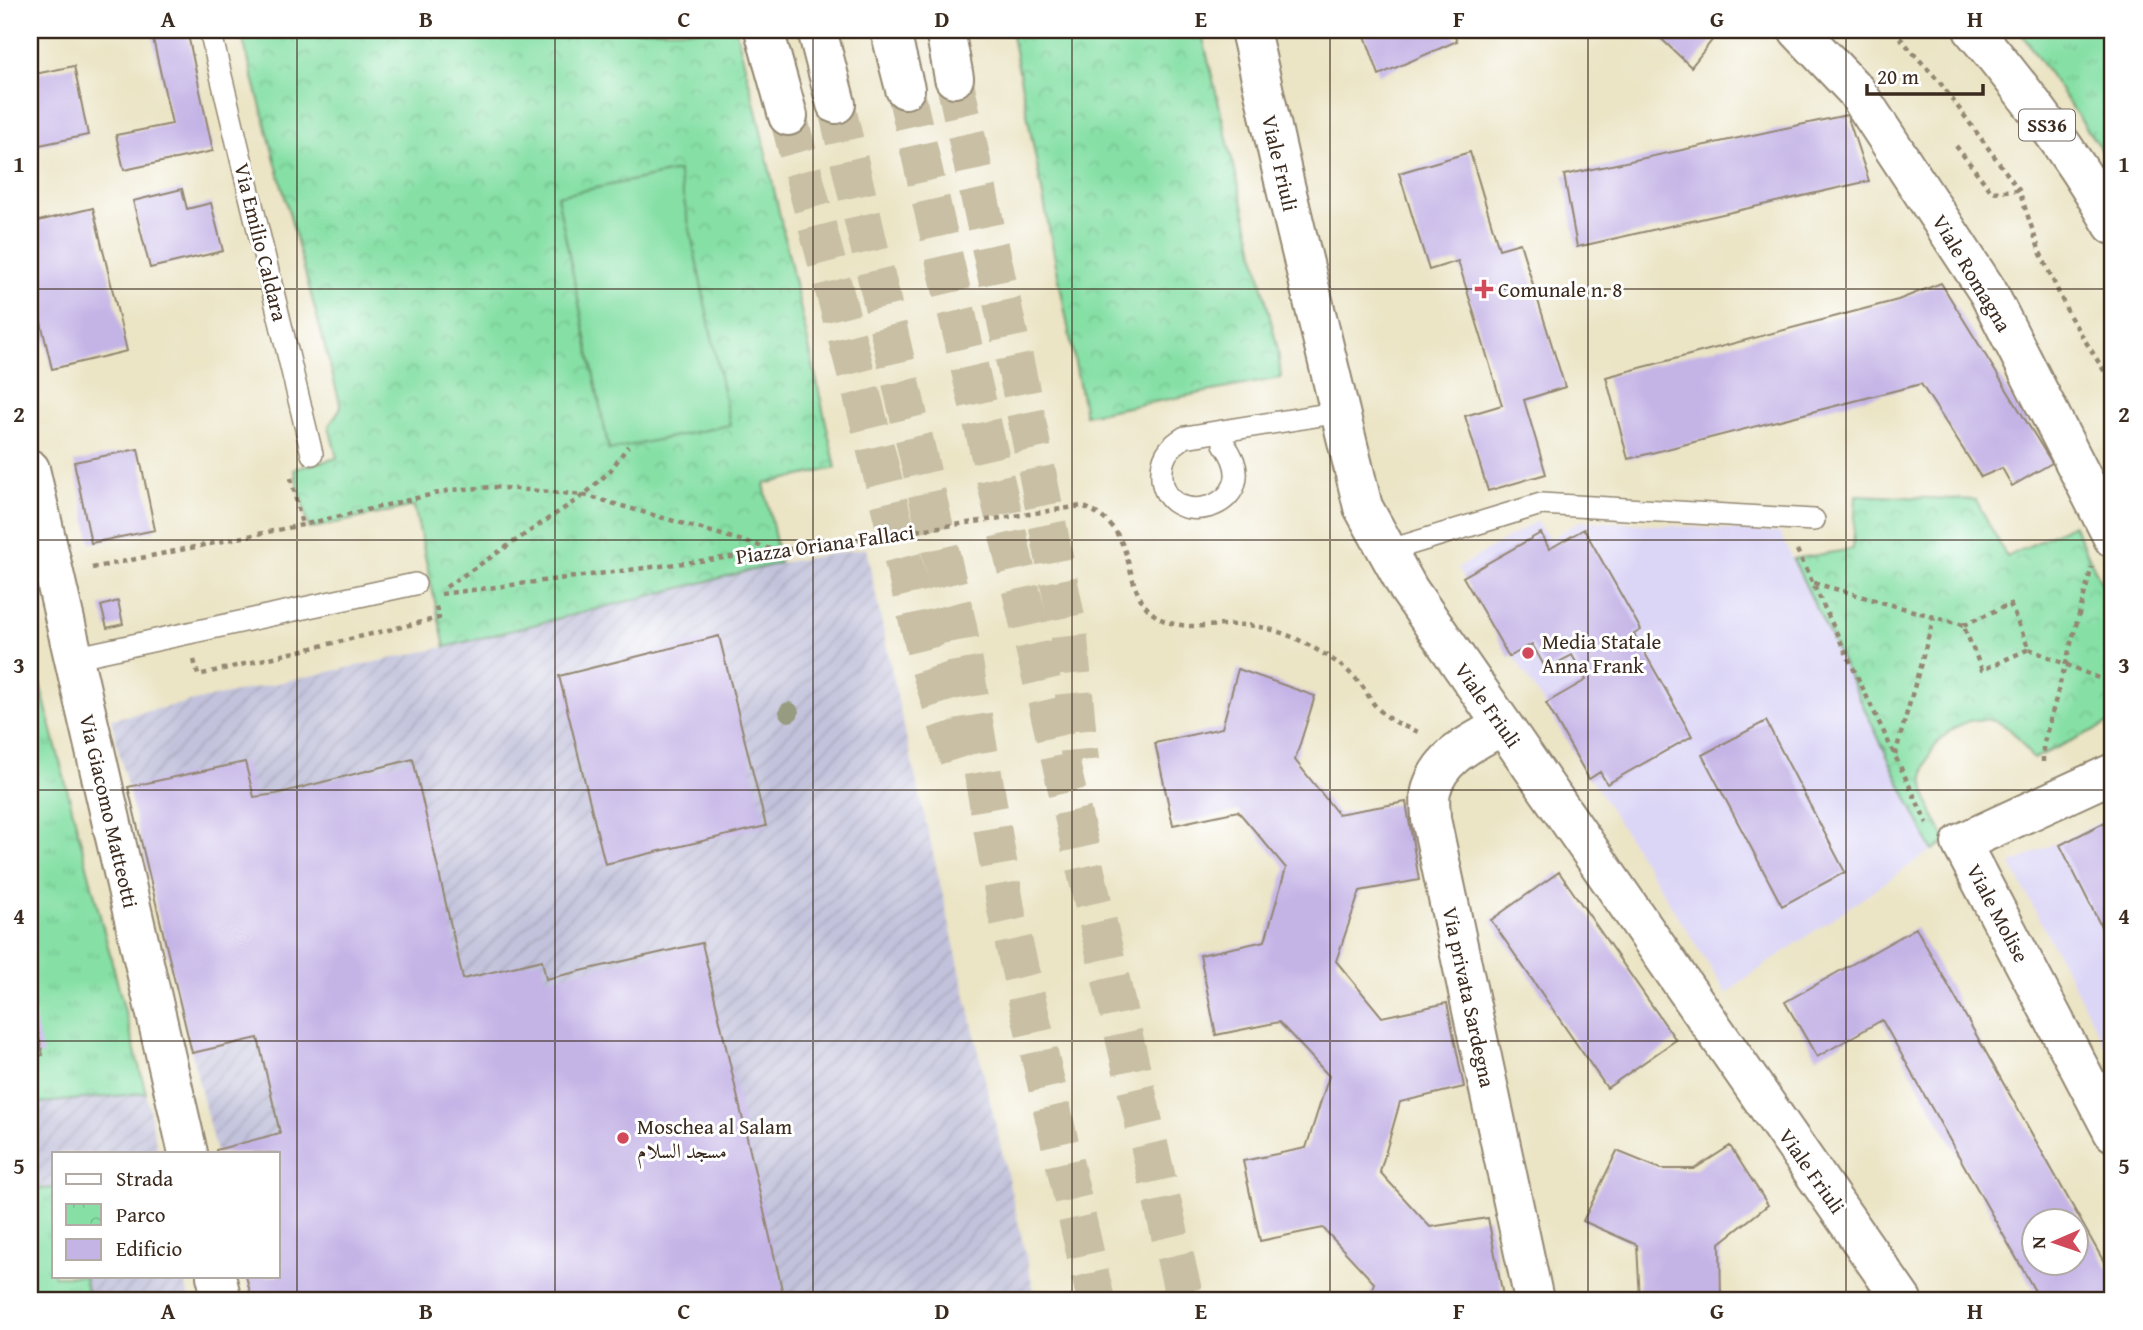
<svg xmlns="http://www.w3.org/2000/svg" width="2143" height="1330" font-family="'Gentium Book Plus',Amiri,serif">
<defs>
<pattern id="industrial-furrows" width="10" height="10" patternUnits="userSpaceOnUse" patternTransform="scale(1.75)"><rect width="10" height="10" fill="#c2c2dc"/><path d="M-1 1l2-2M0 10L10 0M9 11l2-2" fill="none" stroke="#a8a7bc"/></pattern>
<pattern id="grass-tufts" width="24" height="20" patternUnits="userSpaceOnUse" patternTransform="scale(1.75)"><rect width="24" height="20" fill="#86e0a6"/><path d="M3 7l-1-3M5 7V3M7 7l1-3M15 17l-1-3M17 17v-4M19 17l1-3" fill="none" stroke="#75c08e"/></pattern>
<pattern id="park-crowns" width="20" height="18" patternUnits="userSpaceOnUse" patternTransform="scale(1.75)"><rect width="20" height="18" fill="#86e0a6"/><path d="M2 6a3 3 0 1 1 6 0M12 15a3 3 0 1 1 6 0" fill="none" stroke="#75c08e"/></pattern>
</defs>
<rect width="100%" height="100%" fill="#fff"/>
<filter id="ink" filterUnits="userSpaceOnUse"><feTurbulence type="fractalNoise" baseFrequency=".0143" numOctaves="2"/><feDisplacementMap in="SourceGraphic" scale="14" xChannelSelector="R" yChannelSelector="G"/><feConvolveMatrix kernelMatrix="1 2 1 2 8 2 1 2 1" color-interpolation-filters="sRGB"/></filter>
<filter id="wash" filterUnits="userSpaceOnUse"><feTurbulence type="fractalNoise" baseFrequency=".00686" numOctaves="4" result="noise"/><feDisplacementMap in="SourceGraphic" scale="28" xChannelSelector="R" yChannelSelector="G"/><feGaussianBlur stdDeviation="1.57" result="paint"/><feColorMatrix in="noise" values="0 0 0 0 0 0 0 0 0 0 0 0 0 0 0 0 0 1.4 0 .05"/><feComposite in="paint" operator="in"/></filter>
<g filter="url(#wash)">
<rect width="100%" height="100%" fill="#ebe4c5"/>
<path fill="#dcd6f6" d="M1582,520L1780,533L1932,850L1742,981L1727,994L1458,568L1536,521L1550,539Z
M2113,816V1061L2011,864Z"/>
<path fill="url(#industrial-furrows)" d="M866,548L900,710L1036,1300H252L246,1276H278V1153H216L111,719L445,647L780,563Z
M146,1093L158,1153H54V1276H184L189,1300H30V1104Z"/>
<path fill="url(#grass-tufts)" stroke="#608562" stroke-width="2" d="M2019,30H2113V167L2021,33Z
M30,646L146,1093L30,1104Z
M54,1188V1276H84L89,1300H30V1190Z"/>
<path fill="url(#park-crowns)" stroke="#608562" stroke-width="2" d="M251,30H736L759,122L836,468L764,484L780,563L445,647L414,506L309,529L294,469L337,458L329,426L341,407L243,40Z
M1011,30H1201L1278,350L1281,378L1085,415Z
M1856,495L1976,500L2007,557L2073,524L2113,607V721L2033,759C2025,749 2017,733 2005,726C1970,703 1920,744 1924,782C1925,803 1938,824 1947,842L1932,850L1793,559L1853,549Z"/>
<path fill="#86e0a6" stroke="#608562" stroke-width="2" d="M678,171L730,425L609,450L557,196Z"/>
<g id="blocks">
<path fill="#c4b4e6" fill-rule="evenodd" d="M151,30H187L213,151L124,170L116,135L172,124Z
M1363,30H1452L1457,41L1379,75Z
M1652,30H1720L1691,67Z
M74,66L88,135L30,147V75Z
M1847,115L1869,181L1577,247L1564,175Z
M1470,152L1499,249L1520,243L1565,387L1524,400L1546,474L1488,491L1465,416L1502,405L1458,261L1429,270L1399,173Z
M182,189L187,209L211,203L223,251L150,268L133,201Z
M93,208L127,351L52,369L30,276V223Z
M1941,283L2052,463L2012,486L2002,468L1981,477L1921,384L1628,459L1606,377L1898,300Z
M138,449L155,530L91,543L74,462Z
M1584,529L1641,630L1634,634L1692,736L1607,784L1600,772L1589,779L1546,703L1586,680L1572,655L1546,669L1532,644L1509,657L1463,577L1541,533L1549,549Z
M118,601L123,624L107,628L101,606Z
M719,636L766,826L605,864L559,676Z
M1238,669L1315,696L1295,760L1338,814L1406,802L1419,880L1360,891L1336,961L1382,1017L1447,1003L1464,1087L1400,1102L1380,1172L1430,1227L1488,1218L1503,1296L1488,1300H1368L1374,1283L1323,1228L1260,1241L1243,1161L1306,1148L1329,1076L1279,1022L1216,1035L1200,955L1265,941L1286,868L1238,811L1173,825L1155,743L1222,728Z
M1766,721L1845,872L1782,906L1702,755Z
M413,759L463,979L542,960L546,979L702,943L784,1298L773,1300H252L246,1276H278V1153H216V1150L280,1133L258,1038L192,1053L128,787L245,762L254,797L276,794Z
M2113,818V950L2060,845Z
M1559,872L1676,1040L1607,1088L1491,920Z
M1916,928L2113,1278V1300H2040L1882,1020L1817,1057L1785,1002ZM2035,1222H2076V1264H2035Z
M30,996L43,1055L30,1058Z
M1730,1146L1768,1205L1720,1243L1721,1300H1640L1637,1245L1583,1221L1617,1151L1661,1169H1694Z"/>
</g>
</g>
<g filter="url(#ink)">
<use href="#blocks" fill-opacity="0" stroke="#938772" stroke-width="2"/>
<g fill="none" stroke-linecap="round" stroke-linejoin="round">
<path stroke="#c8bfa4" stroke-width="38" stroke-dasharray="38 19" stroke-linecap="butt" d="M954,78L1020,386L1068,628L1080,761
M905,89L1185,1300
M836,104L958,627L1006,909L1096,1300
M788,116L868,418L929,666L962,770"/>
<g stroke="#938772" stroke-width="24">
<path id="lane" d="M210,30L312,454
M1224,444C1273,509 1157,537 1162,470C1163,453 1172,445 1185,437L1340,412
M1387,551L1541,504L1814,520
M73,658L415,584"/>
</g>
<g stroke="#938772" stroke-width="42">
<path id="street" d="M1250,30L1285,185L1363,507L1409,590L1902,1300
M1798,30L1856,91L1988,292L2113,538
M1502,726C1474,742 1439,756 1431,791C1429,799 1431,810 1431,819L1534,1300
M2113,773L1961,843L2113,1132"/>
</g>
<g stroke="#938772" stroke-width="42">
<path id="secondary" d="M30,469L188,1153
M216,1276L222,1300"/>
</g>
<g stroke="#938772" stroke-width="42">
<path id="highway" d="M764,30L788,116
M817,30L836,104
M890,30L905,89
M945,30L954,78
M1973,30C2025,91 2073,156 2113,225"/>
</g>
<path stroke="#938772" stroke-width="4.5" stroke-dasharray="5 5" stroke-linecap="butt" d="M1893,30L1941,84L2019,190L2040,252L2069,315L2113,385
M1956,146L1992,192L2018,190
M291,478L302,525
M1797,550L1927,823
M92,568L302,525L451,490L493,487L584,495L774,550
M1814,583L1963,625
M446,587L584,495L610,471L628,446
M441,594L778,551L1082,506C1144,531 1117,588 1156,616C1180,633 1218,623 1245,625C1263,626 1281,632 1297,639C1318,650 1342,663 1358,681C1364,687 1368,696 1373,703C1386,719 1403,727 1422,733
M2010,604L2029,649L1982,670L1963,625Z
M2029,649L2113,684
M194,660L198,675L439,618L435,603
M1895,755L1934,617
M2043,762V746L2092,567"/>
<use href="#lane" stroke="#fff" stroke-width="21"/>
<use href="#street" stroke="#fff" stroke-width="38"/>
<use href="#secondary" stroke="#fff" stroke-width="38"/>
<use href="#highway" stroke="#fff" stroke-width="38"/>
</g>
<circle fill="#979c80" cx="789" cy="712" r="10"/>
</g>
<path fill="none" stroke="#3b2a1e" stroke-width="2" stroke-opacity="0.55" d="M297,30V1300M555,30V1300M813,30V1300M1072,30V1300M1330,30V1300M1588,30V1300M1846,30V1300M30,289H2113M30,540H2113M30,790H2113M30,1041H2113"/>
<g fill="#d1495b" stroke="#fff" stroke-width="2.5">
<path d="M1480.5 278.5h7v7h7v7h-7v7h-7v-7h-7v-7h7z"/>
<circle cx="1528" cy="653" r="7"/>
<circle cx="623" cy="1138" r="7"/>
</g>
<g text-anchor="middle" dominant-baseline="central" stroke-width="6" stroke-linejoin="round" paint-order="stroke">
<rect fill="#fff" stroke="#766a62" stroke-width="2" x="2019" y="109.5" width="56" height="31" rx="5"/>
<g font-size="19" font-weight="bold" fill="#3b2a1e">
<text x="2047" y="125">SS36</text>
</g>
<g font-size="21" fill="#3b2a1e" stroke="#fff">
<text transform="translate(1280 163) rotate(77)">Viale Friuli</text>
<text transform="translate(261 242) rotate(76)">Via Emilio Caldara</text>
<text transform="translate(1972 273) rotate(59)">Viale Romagna</text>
<text transform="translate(825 544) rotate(-8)">Piazza Oriana Fallaci</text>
<text transform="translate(1488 705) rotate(55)">Viale Friuli</text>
<text transform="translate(109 811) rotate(77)">Via Giacomo Matteotti</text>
<text transform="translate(1998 913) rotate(62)">Viale Molise</text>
<text transform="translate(1469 997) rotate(78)">Via privata Sardegna</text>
<text transform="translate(1812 1171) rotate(55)">Viale Friuli</text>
</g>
<g font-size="21" fill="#3b2a1e" stroke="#fff" text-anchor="start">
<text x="1498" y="289">Comunale n. 8</text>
<text x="1542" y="641">Media Statale<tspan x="1542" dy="24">Anna Frank</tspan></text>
<text x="637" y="1126">Moschea al Salam<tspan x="637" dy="24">مسجد السلام</tspan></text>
</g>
</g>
<rect width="2143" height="1330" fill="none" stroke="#fff" stroke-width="77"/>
<rect x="52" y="1152" width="228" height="126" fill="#ffffff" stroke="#b1aaa5" stroke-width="2"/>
<rect x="66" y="1174" width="35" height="10" fill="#ffffff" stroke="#b1aaa5" stroke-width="2"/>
<text x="116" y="1186" font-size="21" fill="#3b2a1e">Strada</text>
<rect x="66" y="1204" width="35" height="21" fill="url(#park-crowns)" stroke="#b1aaa5" stroke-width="2"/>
<text x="116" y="1222" font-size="21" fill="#3b2a1e">Parco</text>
<rect x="66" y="1239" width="35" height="21" fill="#c4b4e6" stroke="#b1aaa5" stroke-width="2"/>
<text x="116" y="1256" font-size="21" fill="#3b2a1e">Edificio</text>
<g transform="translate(2055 1242) rotate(268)"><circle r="33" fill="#ffffff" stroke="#b1aaa5" stroke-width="2"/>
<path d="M0-5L12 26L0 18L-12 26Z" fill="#d1495b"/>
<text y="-10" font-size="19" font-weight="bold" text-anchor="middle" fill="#3b2a1e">N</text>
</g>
<path d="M1867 84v10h116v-10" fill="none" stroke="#3b2a1e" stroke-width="3.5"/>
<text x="1877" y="84" font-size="21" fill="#3b2a1e" stroke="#ffffff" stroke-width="5" paint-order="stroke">20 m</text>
<rect x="38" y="38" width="2066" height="1254" fill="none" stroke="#3b2a1e" stroke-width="2.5"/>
<g font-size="23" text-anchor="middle" font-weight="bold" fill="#3b2a1e">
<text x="168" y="27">A</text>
<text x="426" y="27">B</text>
<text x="684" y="27">C</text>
<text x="942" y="27">D</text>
<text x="1201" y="27">E</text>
<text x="1459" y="27">F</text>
<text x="1717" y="27">G</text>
<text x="1975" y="27">H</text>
<text x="19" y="172">1</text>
<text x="2124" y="172">1</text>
<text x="19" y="422">2</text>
<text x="2124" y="422">2</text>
<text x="19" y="673">3</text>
<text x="2124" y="673">3</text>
<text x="19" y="924">4</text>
<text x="2124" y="924">4</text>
<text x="19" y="1174">5</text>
<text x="2124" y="1174">5</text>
<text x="168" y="1319">A</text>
<text x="426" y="1319">B</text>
<text x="684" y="1319">C</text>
<text x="942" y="1319">D</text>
<text x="1201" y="1319">E</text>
<text x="1459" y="1319">F</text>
<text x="1717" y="1319">G</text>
<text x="1975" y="1319">H</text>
</g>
</svg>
